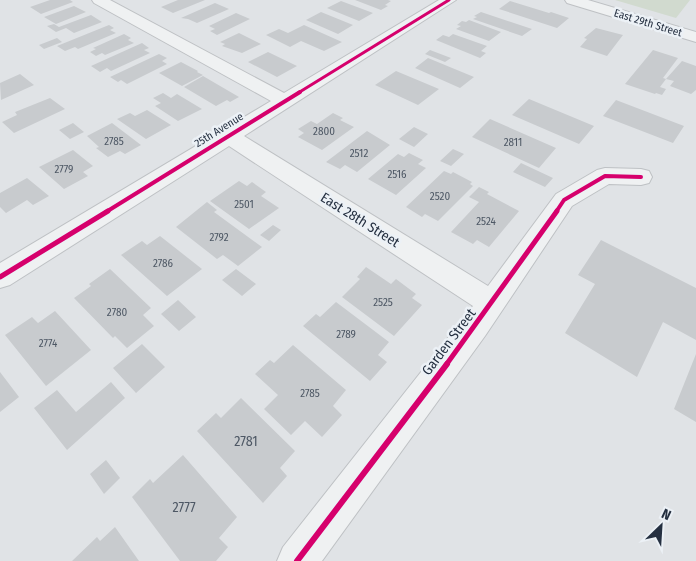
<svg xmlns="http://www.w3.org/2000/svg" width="696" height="561" font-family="'Fira Sans Condensed',sans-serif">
<rect width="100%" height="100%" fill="#e0e3e6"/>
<path fill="#d1dacf" d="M615,0H690L676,18Z"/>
<path fill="#c8cbce" d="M50,0H70L73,2L41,14L30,7Z
M178,0H205L173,13L161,7Z
M355,0H388L391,1L385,5L388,6L381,10Z
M341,1L373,13L359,21L327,8Z
M510,1L549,13L551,12L569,18L557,28L499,9Z
M215,3L229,9L197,23L188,19L181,18Z
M74,6L86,12L56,24L44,17Z
M321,12L353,25L338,34L306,20Z
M481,12L532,29L522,36L473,19L477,17L474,16Z
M236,13L250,19L217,35L210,31L215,29L209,26Z
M91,15L102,22L74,33L66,28L56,32L47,26L54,24L59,27Z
M469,20L501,32L489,41L456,29L461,26L457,25L462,21L466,22Z
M109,25L114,28L110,30L116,33L78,49L75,47L65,51L57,46Z
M304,25L342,42L324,51L301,41L290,47L266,35L279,29L288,33Z
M596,28L623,35L607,56L580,47L587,39L584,38Z
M239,33L261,44L242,53L222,46L225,44L220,42Z
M124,34L131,38L128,40L134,43L105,55L102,53L96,56L90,52L96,49L93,48Z
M453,34L487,46L481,51L486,53L480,58L436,40L443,35L449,37Z
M57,38L62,42L44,49L39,45Z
M142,43L149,48L144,50L150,53L111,71L107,68L100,72L91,66Z
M430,50L451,58L445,62L425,54Z
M653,50L678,58L663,78L666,79L660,87L666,89L662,95L656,93L655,94L625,84Z
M268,52L297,66L277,77L248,62Z
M159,54L167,58L162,61L167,64L127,84L121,80L118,82L110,77Z
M428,58L474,77L460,88L415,68Z
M682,61L696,66V90L691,94L670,86L674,81L666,79Z
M181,62L198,71L197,72L203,75L182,86L159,73Z
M396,71L439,89L418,105L375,85Z
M20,74L34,85L1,100L0,83Z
M203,76L239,97L230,102L227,100L216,106L184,87Z
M163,93L171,98L177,94L202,109L178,121L155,106L161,103L153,98Z
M50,98L65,109L14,133L2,122L17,115L15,112Z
M529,99L594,126L579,144L512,115Z
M616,100L684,126L673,143L603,116Z
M147,110L171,125L146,139L117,119L130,113L135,116Z
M333,113L343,118L340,120L354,127L322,150L298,137L304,133L298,129L311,121L317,124Z
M490,119L556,148L539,168L472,137Z
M73,123L84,132L70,139L59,130Z
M112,123L141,145L125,154L120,151L108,157L96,148L99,147L87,136Z
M414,127L428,134L414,147L399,139Z
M367,131L390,145L357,172L345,165L340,169L326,162Z
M453,149L464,154L451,166L440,161Z
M73,150L93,166L83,172L88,176L64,189L39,167Z
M409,153L423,160L418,164L426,168L396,195L368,179L398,154L404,157Z
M521,163L553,178L545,187L513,172Z
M444,171L451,174L453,172L472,182L470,184L473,186L438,221L425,214L422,217L406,207Z
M27,178L49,196L33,205L27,200L6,213L0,207V193Z
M239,181L247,186L252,182L266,192L261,196L279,208L249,229L210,201Z
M479,187L489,192L487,194L519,211L489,247L477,240L473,244L451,232L479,202L469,197Z
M207,202L217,210L214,212L262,247L238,266L223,255L217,259L176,227Z
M273,225L281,230L269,241L260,235Z
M160,236L202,269L167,296L121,255L142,241L147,245Z
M601,240L696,288V340L663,322L637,377L565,333L595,284L578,275Z
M366,267L391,284L396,279L416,294L412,298L422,305L394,336L342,297L360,279L357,277Z
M110,269L151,308L143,315L154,326L127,348L115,336L113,338L74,298L91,286L89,284Z
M236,269L256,284L242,296L222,280Z
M178,300L196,317L179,331L161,314Z
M336,302L389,342L378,355L387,362L370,381L303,326L316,314L320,317Z
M55,311L91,350L46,386L5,335L32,317L38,323Z
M142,344L165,367L136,393L113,368Z
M293,345L346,390L333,406L342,415L322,437L305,421L291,435L264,409L278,395L255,374L270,360L274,363Z
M696,354V422L674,409Z
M0,372L19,397L0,412Z
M111,382L125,398L67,450L34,408L57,390L76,412Z
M241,398L295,451L280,468L287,476L263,503L197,431L216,413L221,418Z
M183,455L237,517L219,538L228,547L216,561H180L132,497L150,479L153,483Z
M106,460L120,478L104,494L90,474Z
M115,527L139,561H72L97,537L100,541Z"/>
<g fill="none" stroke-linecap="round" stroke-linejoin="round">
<g stroke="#bec1c4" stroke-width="2">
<path id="minor" d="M92,0H110L284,93L439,0H456L244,136L488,286L556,194L597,170L605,168L641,169L649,171L652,177L649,183L641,185L609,184L572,206L485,336L322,561H277L283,547L473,306L229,146L10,285L0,288V263L271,101L94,3Z
M565,0H588L696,32V42L567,3Z"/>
</g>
<use href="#minor" fill="#eff1f2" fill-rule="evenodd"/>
<g stroke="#ecf1f6" stroke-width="5">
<path id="cycleway-far3" d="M298,93L449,0"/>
</g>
<g stroke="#ecf1f6" stroke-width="6">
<path id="cycleway-far2" d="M106,212L300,92
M556,212L564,200L605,176L641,177"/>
</g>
<g stroke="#ecf1f6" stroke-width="8">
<path id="cycleway-far1" d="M0,277L108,211
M446,365L557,211"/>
</g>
<g stroke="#ecf1f6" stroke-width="9">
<path id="cycleway" d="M297,561L447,364"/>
</g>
<use href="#cycleway-far3" stroke="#d6006c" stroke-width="3"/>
<use href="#cycleway-far2" stroke="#d6006c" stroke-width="4"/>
<use href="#cycleway-far1" stroke="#d6006c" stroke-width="5"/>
<use href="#cycleway" stroke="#d6006c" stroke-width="6"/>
</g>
<g text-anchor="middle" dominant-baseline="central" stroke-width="5" stroke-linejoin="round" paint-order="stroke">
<g font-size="11" fill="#253041" stroke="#ecf1f6">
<text transform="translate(648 23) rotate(17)">East 29th Street</text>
<text transform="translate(219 130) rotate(-32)">25th Avenue</text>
</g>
<g font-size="11" fill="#4e5865">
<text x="324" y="131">2800</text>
<text x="114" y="141">2785</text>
<text x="513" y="142">2811</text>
<text x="359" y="153">2512</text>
<text x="64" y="169">2779</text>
<text x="397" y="174">2516</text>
<text x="440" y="196">2520</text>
<text x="244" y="204">2501</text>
<text x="486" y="221">2524</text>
<text x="219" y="237">2792</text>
<text x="163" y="263">2786</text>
<text x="383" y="302">2525</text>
<text x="117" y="312">2780</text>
<text x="346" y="334">2789</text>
<text x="48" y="343">2774</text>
<text x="310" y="393">2785</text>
</g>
<g font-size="14" fill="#253041" stroke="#ecf1f6">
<text transform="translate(360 220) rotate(32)">East 28th Street</text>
<text transform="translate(449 342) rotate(-53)">Garden Street</text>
</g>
<g font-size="14" fill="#4e5865">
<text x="246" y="441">2781</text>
<text x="184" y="507">2777</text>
</g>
</g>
<g transform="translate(661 526) rotate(25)" stroke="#ecf1f6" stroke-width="4" paint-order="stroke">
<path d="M0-4L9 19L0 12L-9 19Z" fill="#253041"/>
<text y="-8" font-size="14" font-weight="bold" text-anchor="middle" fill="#253041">N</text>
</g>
</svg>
